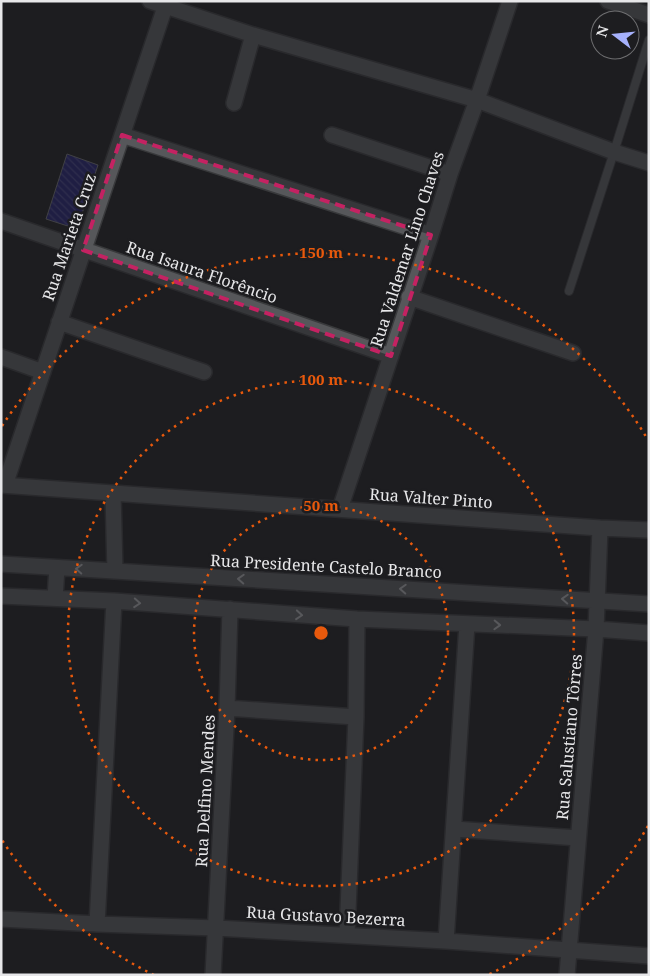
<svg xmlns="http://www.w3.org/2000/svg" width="650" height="976" font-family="'Noto Serif',serif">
<defs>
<pattern id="building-back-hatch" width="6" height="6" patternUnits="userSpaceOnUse" patternTransform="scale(1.25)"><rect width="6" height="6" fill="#23216d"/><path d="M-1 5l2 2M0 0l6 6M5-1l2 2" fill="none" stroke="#434182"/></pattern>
</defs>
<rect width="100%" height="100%" fill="#1d1d20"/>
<path fill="url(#building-back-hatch)" stroke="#6a6b6e" d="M67,154L98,165L77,229L46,219Z"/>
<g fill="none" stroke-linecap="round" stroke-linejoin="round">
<g stroke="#38393b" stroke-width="10">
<path id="lane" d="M569,291L614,152L649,40"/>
</g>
<g stroke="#38393b" stroke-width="18">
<path id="street" d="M150,1L253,35L477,100L614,152L649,163
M608,1L649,15
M234,103L253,35
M122,135L431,235
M332,135L450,174
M1,221L391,356
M409,297L573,353
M59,322L204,372
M1,357L43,372
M1,485L600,528L649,530
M5,485L167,1
M113,493L115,571
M340,509L431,235L450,174L477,100L510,1
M1,564L649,604
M1,596L114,601L357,619L596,629L649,633
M55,598L57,568
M227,708L356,717
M454,829L578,838
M1,919L97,924L216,928L446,941L649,956
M97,924L114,601
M347,935L356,717L357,619
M446,941L467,624
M213,975L227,708L230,609
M567,975L596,629L600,528"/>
</g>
<use href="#lane" stroke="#56575a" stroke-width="8"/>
<use href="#street" stroke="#56575a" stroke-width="15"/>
</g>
<defs><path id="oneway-chevron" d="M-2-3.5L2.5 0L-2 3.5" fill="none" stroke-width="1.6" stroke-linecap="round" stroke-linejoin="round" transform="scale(1.25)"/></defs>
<g stroke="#9e9fa2">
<use href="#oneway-chevron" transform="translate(79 569) rotate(-177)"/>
<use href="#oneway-chevron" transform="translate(241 579) rotate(-177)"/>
<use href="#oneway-chevron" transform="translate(403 589) rotate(-177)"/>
<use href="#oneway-chevron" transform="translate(565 599) rotate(-177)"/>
<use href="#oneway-chevron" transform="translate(137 603) rotate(4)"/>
<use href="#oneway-chevron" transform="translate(299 615) rotate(5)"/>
<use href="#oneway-chevron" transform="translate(497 625) rotate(2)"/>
</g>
<path d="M0 0H650V976H0ZM122,135L431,235L391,356L83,250Z" fill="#1d1d20" fill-opacity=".55" fill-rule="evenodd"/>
<path fill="none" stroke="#c42262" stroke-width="4" stroke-dasharray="10 6" stroke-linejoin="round" d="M122,135L431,235L391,356L83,250Z"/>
<g fill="none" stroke="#e8590c" stroke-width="2.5" stroke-dasharray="2.5 5">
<circle cx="321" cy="633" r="127"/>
<circle cx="321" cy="633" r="253"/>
<path d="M648 826A380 380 0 0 1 488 975M154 975A380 380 0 0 1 2 840M2 426A380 380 0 0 1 648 440"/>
</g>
<g text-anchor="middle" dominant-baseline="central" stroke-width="5" stroke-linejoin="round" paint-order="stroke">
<g font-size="16" fill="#e7e7e9" stroke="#1d1d20">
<text transform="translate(69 237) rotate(-71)">Rua Marieta Cruz</text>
<text transform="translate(407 249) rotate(-72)">Rua Valdemar Lino Chaves</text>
<text transform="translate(202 272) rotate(19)">Rua Isaura Florêncio</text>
<text transform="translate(431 498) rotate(4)">Rua Valter Pinto</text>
<text transform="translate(326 566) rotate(3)">Rua Presidente Castelo Branco</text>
<text transform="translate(569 737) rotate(-85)">Rua Salustiano Tôrres</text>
<text transform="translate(205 791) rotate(-87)">Rua Delfino Mendes</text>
<text transform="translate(326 916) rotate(3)">Rua Gustavo Bezerra</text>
</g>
</g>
<circle cx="321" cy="633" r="8" fill="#e8590c" stroke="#1d1d20" stroke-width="2.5"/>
<g font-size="15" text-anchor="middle" font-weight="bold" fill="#e8590c" stroke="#1d1d20" stroke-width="5" stroke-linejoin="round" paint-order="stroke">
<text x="321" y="258">150 m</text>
<text x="321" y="385">100 m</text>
<text x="321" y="511">50 m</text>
</g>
<rect width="650" height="976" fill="none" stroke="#e7e7e9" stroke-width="5"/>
<g transform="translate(615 35) rotate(286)"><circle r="24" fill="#1d1d20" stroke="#6e6e70"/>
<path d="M0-4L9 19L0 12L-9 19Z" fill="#a6b1fc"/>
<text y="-8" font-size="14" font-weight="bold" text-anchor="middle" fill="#e7e7e9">N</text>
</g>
</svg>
